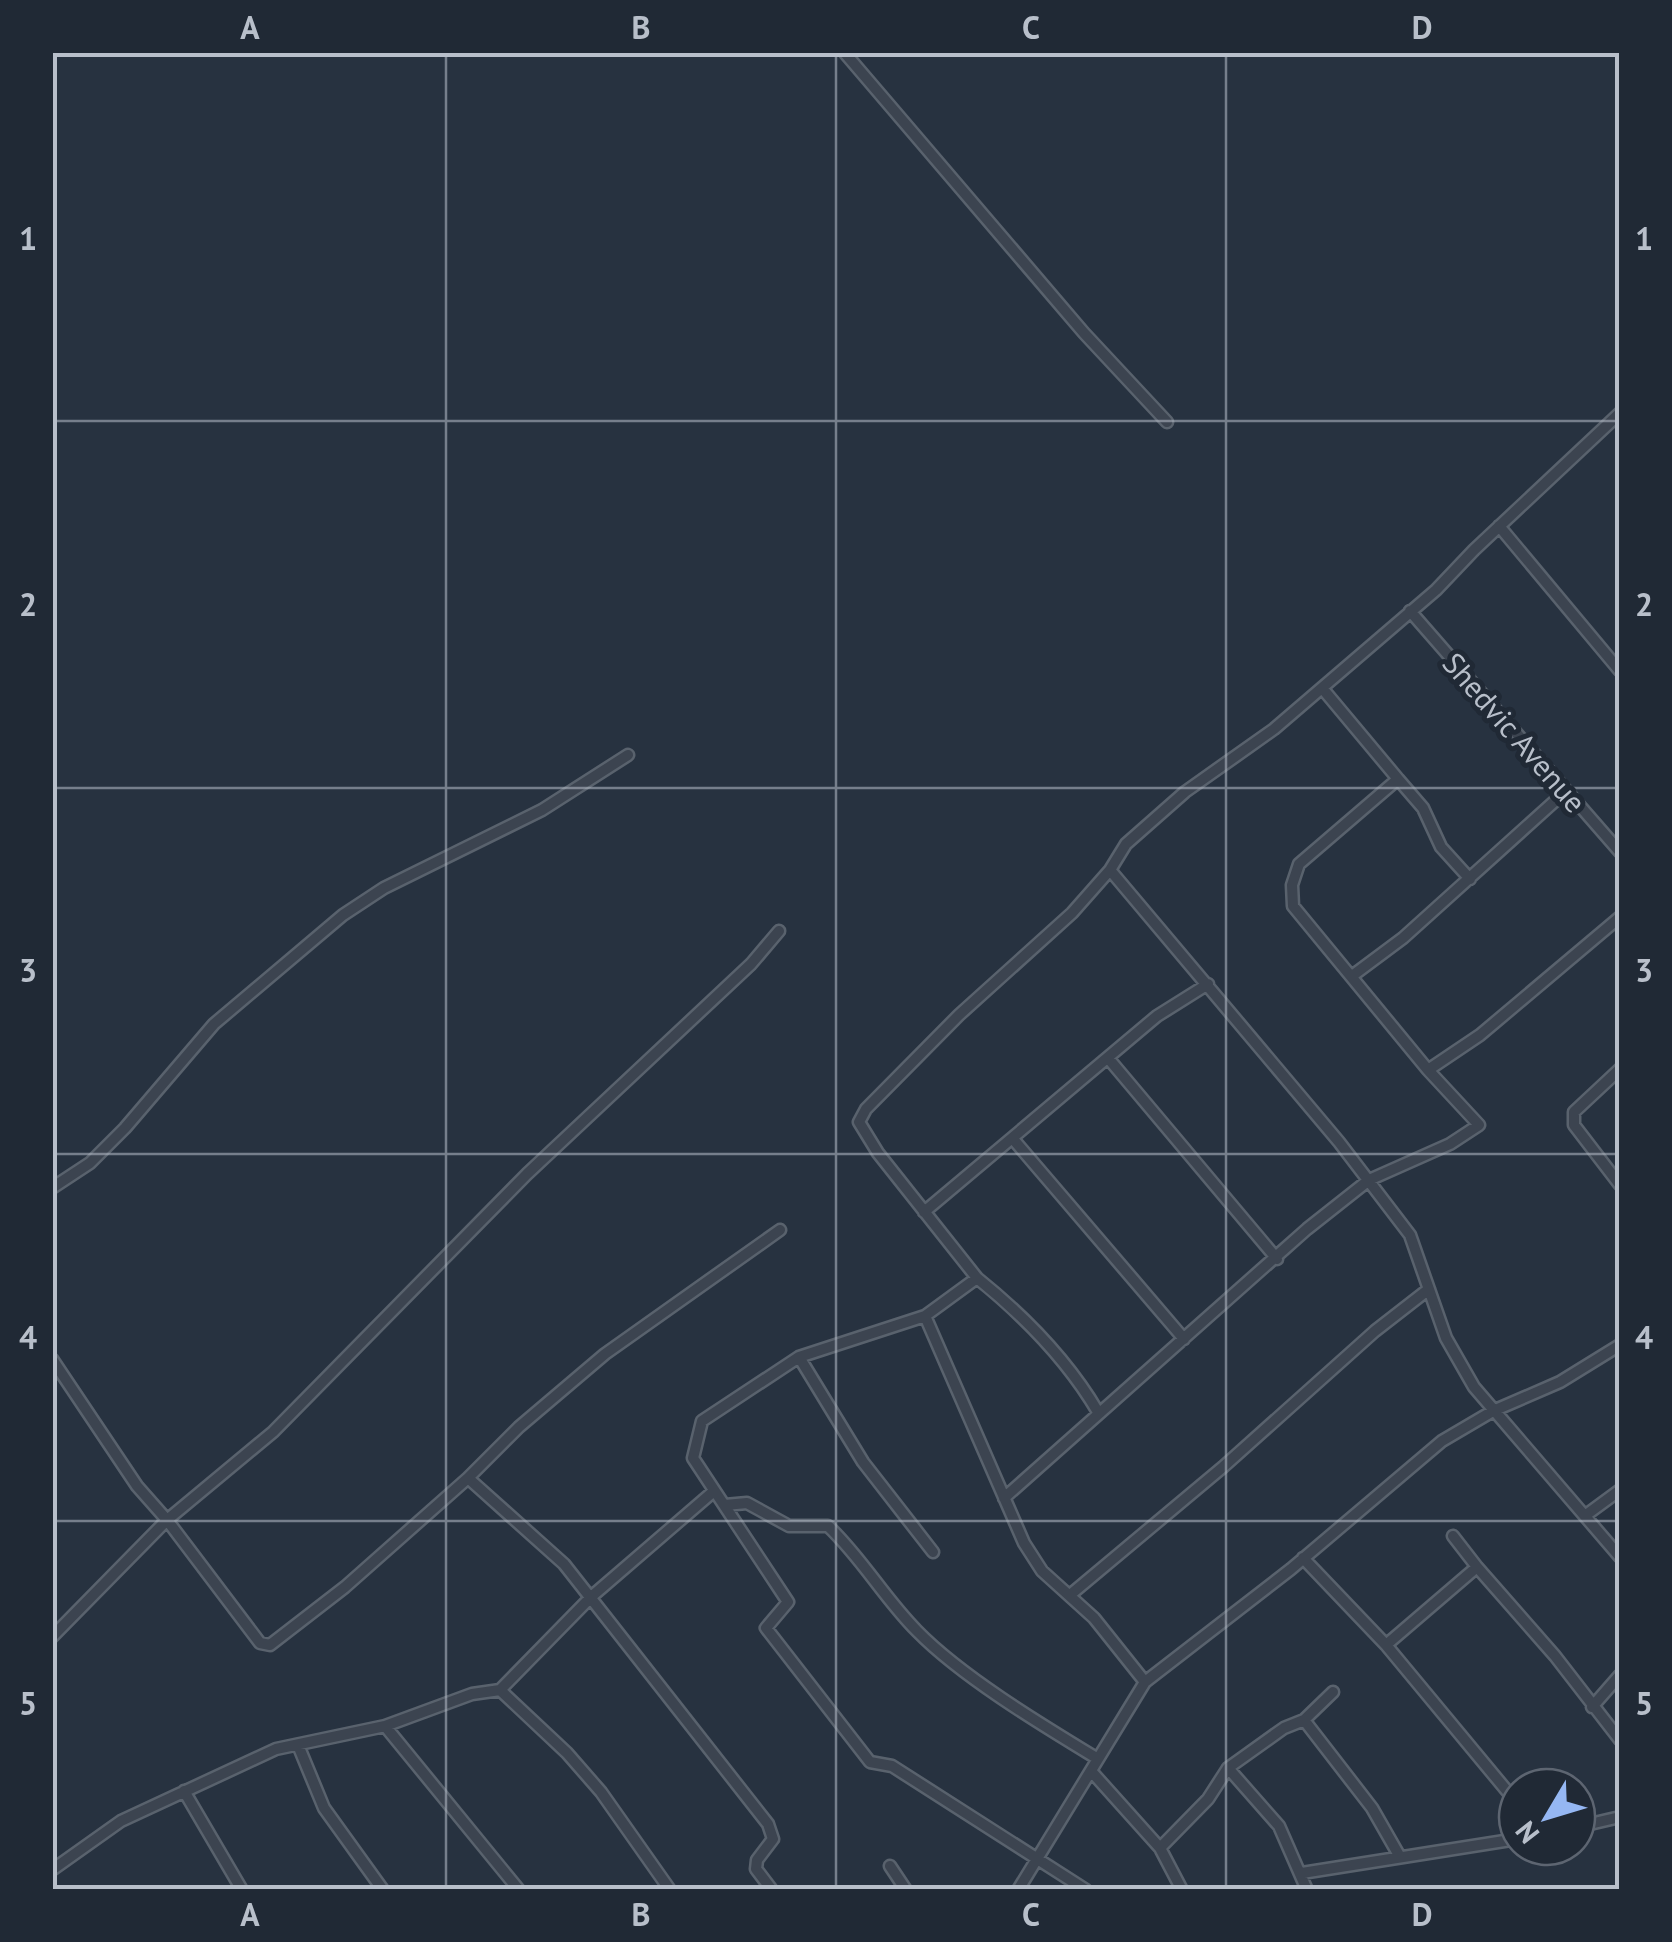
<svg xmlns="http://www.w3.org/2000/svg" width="1672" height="1942" font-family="'PT Sans',sans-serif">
<rect width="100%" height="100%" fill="#273240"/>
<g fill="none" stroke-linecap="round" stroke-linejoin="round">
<g stroke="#59626d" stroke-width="15">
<path id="minor" d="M844,52L1084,333L1167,422
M1499,526L1620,671
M1410,611L1620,852
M1398,779L1423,808L1441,847L1470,879
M1110,870L1339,1142L1410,1235L1446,1338L1474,1387L1620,1557
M1352,976L1403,938L1566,791
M1108,1058L1277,1259
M1620,1069L1574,1112V1125L1620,1185
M1428,1070L1480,1035L1620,917
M1013,1139L1184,1339
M52,1188L90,1163L125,1128L214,1024L343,915L384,888L542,810L628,755
M924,1212L1157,1016L1208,984
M977,1278L878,1153L859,1122L866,1109L959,1015L1072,913L1110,870L1126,844L1185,792L1274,729L1436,590L1474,550L1620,413
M925,1316L1024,1543L1042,1571L1094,1618L1145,1682
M799,1357L863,1462L933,1552
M52,1359L137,1486L167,1520L260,1643L270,1645L345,1587L468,1478
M1004,1498L1307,1229L1369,1180L1450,1144L1479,1125L1428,1070L1293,906L1292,885L1299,864L1398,779L1322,688
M725,1505L747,1503L789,1526H828C862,1558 884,1598 917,1631C962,1677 1042,1725 1098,1759
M1586,1515L1620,1490
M1453,1536L1477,1567
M1303,1558L1386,1645L1517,1803
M1070,1595L1223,1467L1375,1331L1429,1289
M52,1637L167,1520L273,1432L527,1174L751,964L779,931
M1386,1645L1477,1567L1555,1656L1620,1740
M500,1690L567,1753L601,1792L670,1890
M1592,1707L1620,1675
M1304,1720L1372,1808L1400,1857
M385,1726L519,1890
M298,1745L324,1808L383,1890
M1228,1768L1279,1826L1307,1890
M1091,1771L1160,1848L1182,1890
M184,1791L242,1890
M1577,1827L1620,1817
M1160,1848L1208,1799L1228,1768L1284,1728L1304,1720L1333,1692
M890,1866L906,1890
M52,1870L121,1821L276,1749L385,1726L472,1694L500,1690L591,1597L714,1491
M1302,1873L1517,1839
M772,1890L756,1869L757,1860L773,1839L768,1824L564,1564L468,1478L519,1427L605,1354L780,1230
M1018,1890L1145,1682L1291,1569L1442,1441L1493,1411L1560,1382L1620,1345
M1086,1890L892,1766L870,1762L766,1628L788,1602L693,1458L702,1421L799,1357L925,1316L977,1278C1023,1315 1068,1361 1098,1412"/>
</g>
<use href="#minor" stroke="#3c4450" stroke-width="10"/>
</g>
<path fill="none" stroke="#b8bfca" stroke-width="2.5" stroke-opacity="0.55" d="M446,52V1890M836,52V1890M1226,52V1890M52,421H1620M52,788H1620M52,1154H1620M52,1521H1620"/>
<g text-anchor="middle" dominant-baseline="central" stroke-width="10" stroke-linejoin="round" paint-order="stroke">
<g font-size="30" fill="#b8bfca" stroke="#202935">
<text transform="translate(1515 732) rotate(49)">Shedvic Avenue</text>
</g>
</g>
<rect width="1672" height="1942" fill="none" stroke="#202935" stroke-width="110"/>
<g transform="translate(1547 1817) rotate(232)"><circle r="48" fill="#202935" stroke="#5d6571" stroke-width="2.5"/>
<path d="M0-8L18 38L0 25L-18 38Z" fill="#95b7f3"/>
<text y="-15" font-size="28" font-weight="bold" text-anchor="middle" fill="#b8bfca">N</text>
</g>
<rect x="55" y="55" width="1562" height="1832" fill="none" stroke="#b8bfca" stroke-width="4"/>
<g font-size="32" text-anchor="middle" font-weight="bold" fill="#b8bfca">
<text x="250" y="39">A</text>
<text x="641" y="39">B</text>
<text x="1031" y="39">C</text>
<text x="1422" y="39">D</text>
<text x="28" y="250">1</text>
<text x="1644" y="250">1</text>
<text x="28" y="616">2</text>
<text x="1644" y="616">2</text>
<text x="28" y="982">3</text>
<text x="1644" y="982">3</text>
<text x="28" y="1349">4</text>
<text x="1644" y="1349">4</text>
<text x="28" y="1715">5</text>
<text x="1644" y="1715">5</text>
<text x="250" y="1926">A</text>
<text x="641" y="1926">B</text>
<text x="1031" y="1926">C</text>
<text x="1422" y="1926">D</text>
</g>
</svg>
